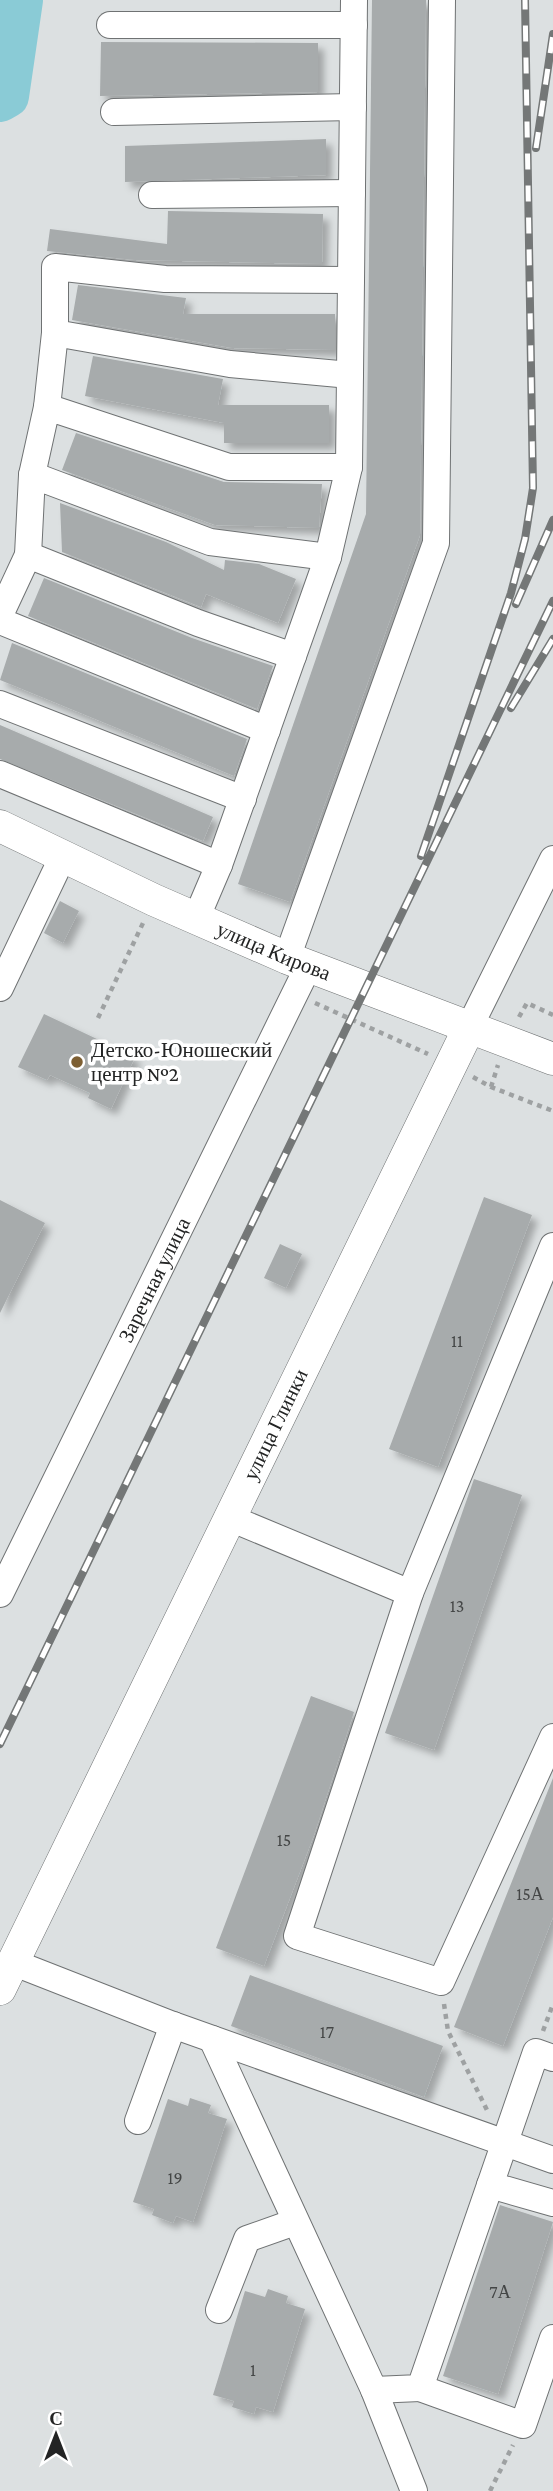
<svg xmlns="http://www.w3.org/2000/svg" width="553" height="2491" font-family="'Crimson Pro',serif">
<defs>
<filter id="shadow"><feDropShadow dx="6" dy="6" stdDeviation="3.5" flood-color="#0004"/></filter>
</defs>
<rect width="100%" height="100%" fill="#dce0e1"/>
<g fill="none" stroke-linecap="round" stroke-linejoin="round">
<path stroke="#8acbd6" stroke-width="44" d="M0,100L7,96L21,0"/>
</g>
<path fill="#a7abac" filter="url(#shadow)" d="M372,0H426L420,535L290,902L238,884L366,514Z
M101,42L318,43V92L100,96Z
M326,139V175L125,182V146Z
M168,211L323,214L322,264L135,260L47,251L50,229L167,244Z
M78,285L186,298L183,314H335V350L232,348L72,320Z
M93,356L223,379L218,405H329V443H224V423L85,396Z
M76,433L224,482L322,484L319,528L215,525L62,470Z
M60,503L166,542L224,570L225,560L259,564L296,579L278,623L206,594L201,607L62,552Z
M44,578L192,638L273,666L257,709L28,616Z
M12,643L247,739L234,776L0,680Z
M0,725L213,817L203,841L0,759Z
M60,901L79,911L63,943L44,933Z
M44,1014L135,1057L111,1109L88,1098L90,1093L50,1075L47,1080L18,1067Z
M484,1197L532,1215L438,1467L389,1449Z
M0,1200L45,1223L0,1313Z
M280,1244L302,1254L286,1288L264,1278Z
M474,1479L522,1495L434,1750L385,1733Z
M311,1696L354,1712L314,1835L264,1966L216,1948Z
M553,1778V1917L503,2046L454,2027Z
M250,1975L443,2046L424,2097L231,2026Z
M190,2098L211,2105L208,2113L227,2119L193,2222L176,2216L173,2223L152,2215L154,2209L133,2202L168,2099L188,2106Z
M500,2205L553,2222L498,2394L443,2376Z
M268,2289L288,2296L286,2303L305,2309L273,2412L256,2407L254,2414L232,2407L234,2401L213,2395L245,2291L265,2297Z"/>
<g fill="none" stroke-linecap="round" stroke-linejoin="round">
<g stroke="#6f7273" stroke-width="28">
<g id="minor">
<path d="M110,25H354"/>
<path d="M114,112L353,107"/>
<path d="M152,195L352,193"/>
<path d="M55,333V267L165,279L351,280"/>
<path d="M47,407L55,333L230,364L350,375"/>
<path d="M32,475L47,407L229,467H349"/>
<path d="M28,555L32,475L210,542L328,557"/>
<path d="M0,615L28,555L198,623L293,656"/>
<path d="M0,621L267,730"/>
<path d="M0,704L243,799"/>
<path d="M0,774L219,865"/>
<path d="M196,919L219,865L328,557L349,467L354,0"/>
<path d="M287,958L436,543L442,0"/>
<path d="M0,988L63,856"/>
<path d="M469,1028L553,859"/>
<path d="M230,1518L410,1593L553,1246"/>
<path d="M410,1593L297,1936L441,1982L553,1737"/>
<path id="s1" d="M0,1594L308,967"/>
<path d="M12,1962L173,2025L553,2160"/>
<path d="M212,2039L374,2390L414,2491"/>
<path d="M138,2121L173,2025"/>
<path d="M490,2185L553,2203"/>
<path d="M219,2310L247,2239L295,2222"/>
<path d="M420,2388L523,2425L553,2338"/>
<path d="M374,2390L420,2388L536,2052L553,2058"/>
</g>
</g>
<g stroke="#6f7273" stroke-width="33">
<g id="major">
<path id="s2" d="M0,826L154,900L287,958L553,1059"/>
<path id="s3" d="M0,1989L469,1028"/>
</g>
</g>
<path stroke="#9ea1a2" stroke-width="4.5" stroke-dasharray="5 5" stroke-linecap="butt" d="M315,1003L428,1054
M519,1017L527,1003L553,1015
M98,1018L143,923
M473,1077L491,1087L553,1111
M491,1087L498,1065
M444,2004L448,2031L488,2112
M543,2031L553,2004
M490,2491L513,2445"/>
<use href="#minor" stroke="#fff" stroke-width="26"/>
<use href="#major" stroke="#fff" stroke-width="32"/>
<g stroke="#747777" stroke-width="8">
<path id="rail" d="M536,148L553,34
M516,604L553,520
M511,708L553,639
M421,856L511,593L525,539L533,488L525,0
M0,1744L553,601"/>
</g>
<use href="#rail" stroke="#fff" stroke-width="5" stroke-dasharray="16" stroke-linecap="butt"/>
</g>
<circle fill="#7d5f33" stroke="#fff" stroke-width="2.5" cx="77" cy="1062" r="7"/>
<g text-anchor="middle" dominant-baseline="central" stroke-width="7" stroke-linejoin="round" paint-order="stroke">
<g font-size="18" fill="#444646">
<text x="457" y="1341">11</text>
<text x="457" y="1606">13</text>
<text x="284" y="1840">15</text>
<text x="530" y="1894">15А</text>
<text x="327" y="2032">17</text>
<text x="175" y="2178">19</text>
<text x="500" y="2292">7А</text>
<text x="253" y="2370">1</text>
</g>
<g font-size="21" fill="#232424" stroke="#fff">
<text stroke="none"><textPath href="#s2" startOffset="301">улица Кирова</textPath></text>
<text stroke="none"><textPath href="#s1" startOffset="350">Заречная улица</textPath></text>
<text stroke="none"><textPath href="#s3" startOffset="628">улица Глинки</textPath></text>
</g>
<g font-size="21" fill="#232424" stroke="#fff" text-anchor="start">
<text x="91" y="1050">Детско-Юношеский<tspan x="91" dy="24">центр №2</tspan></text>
</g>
</g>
<g transform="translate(56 2435)" stroke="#ffffff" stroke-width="5" paint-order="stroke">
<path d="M0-5L12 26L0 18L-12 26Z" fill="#232424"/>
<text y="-10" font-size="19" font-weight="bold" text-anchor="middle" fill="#232424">С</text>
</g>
</svg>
